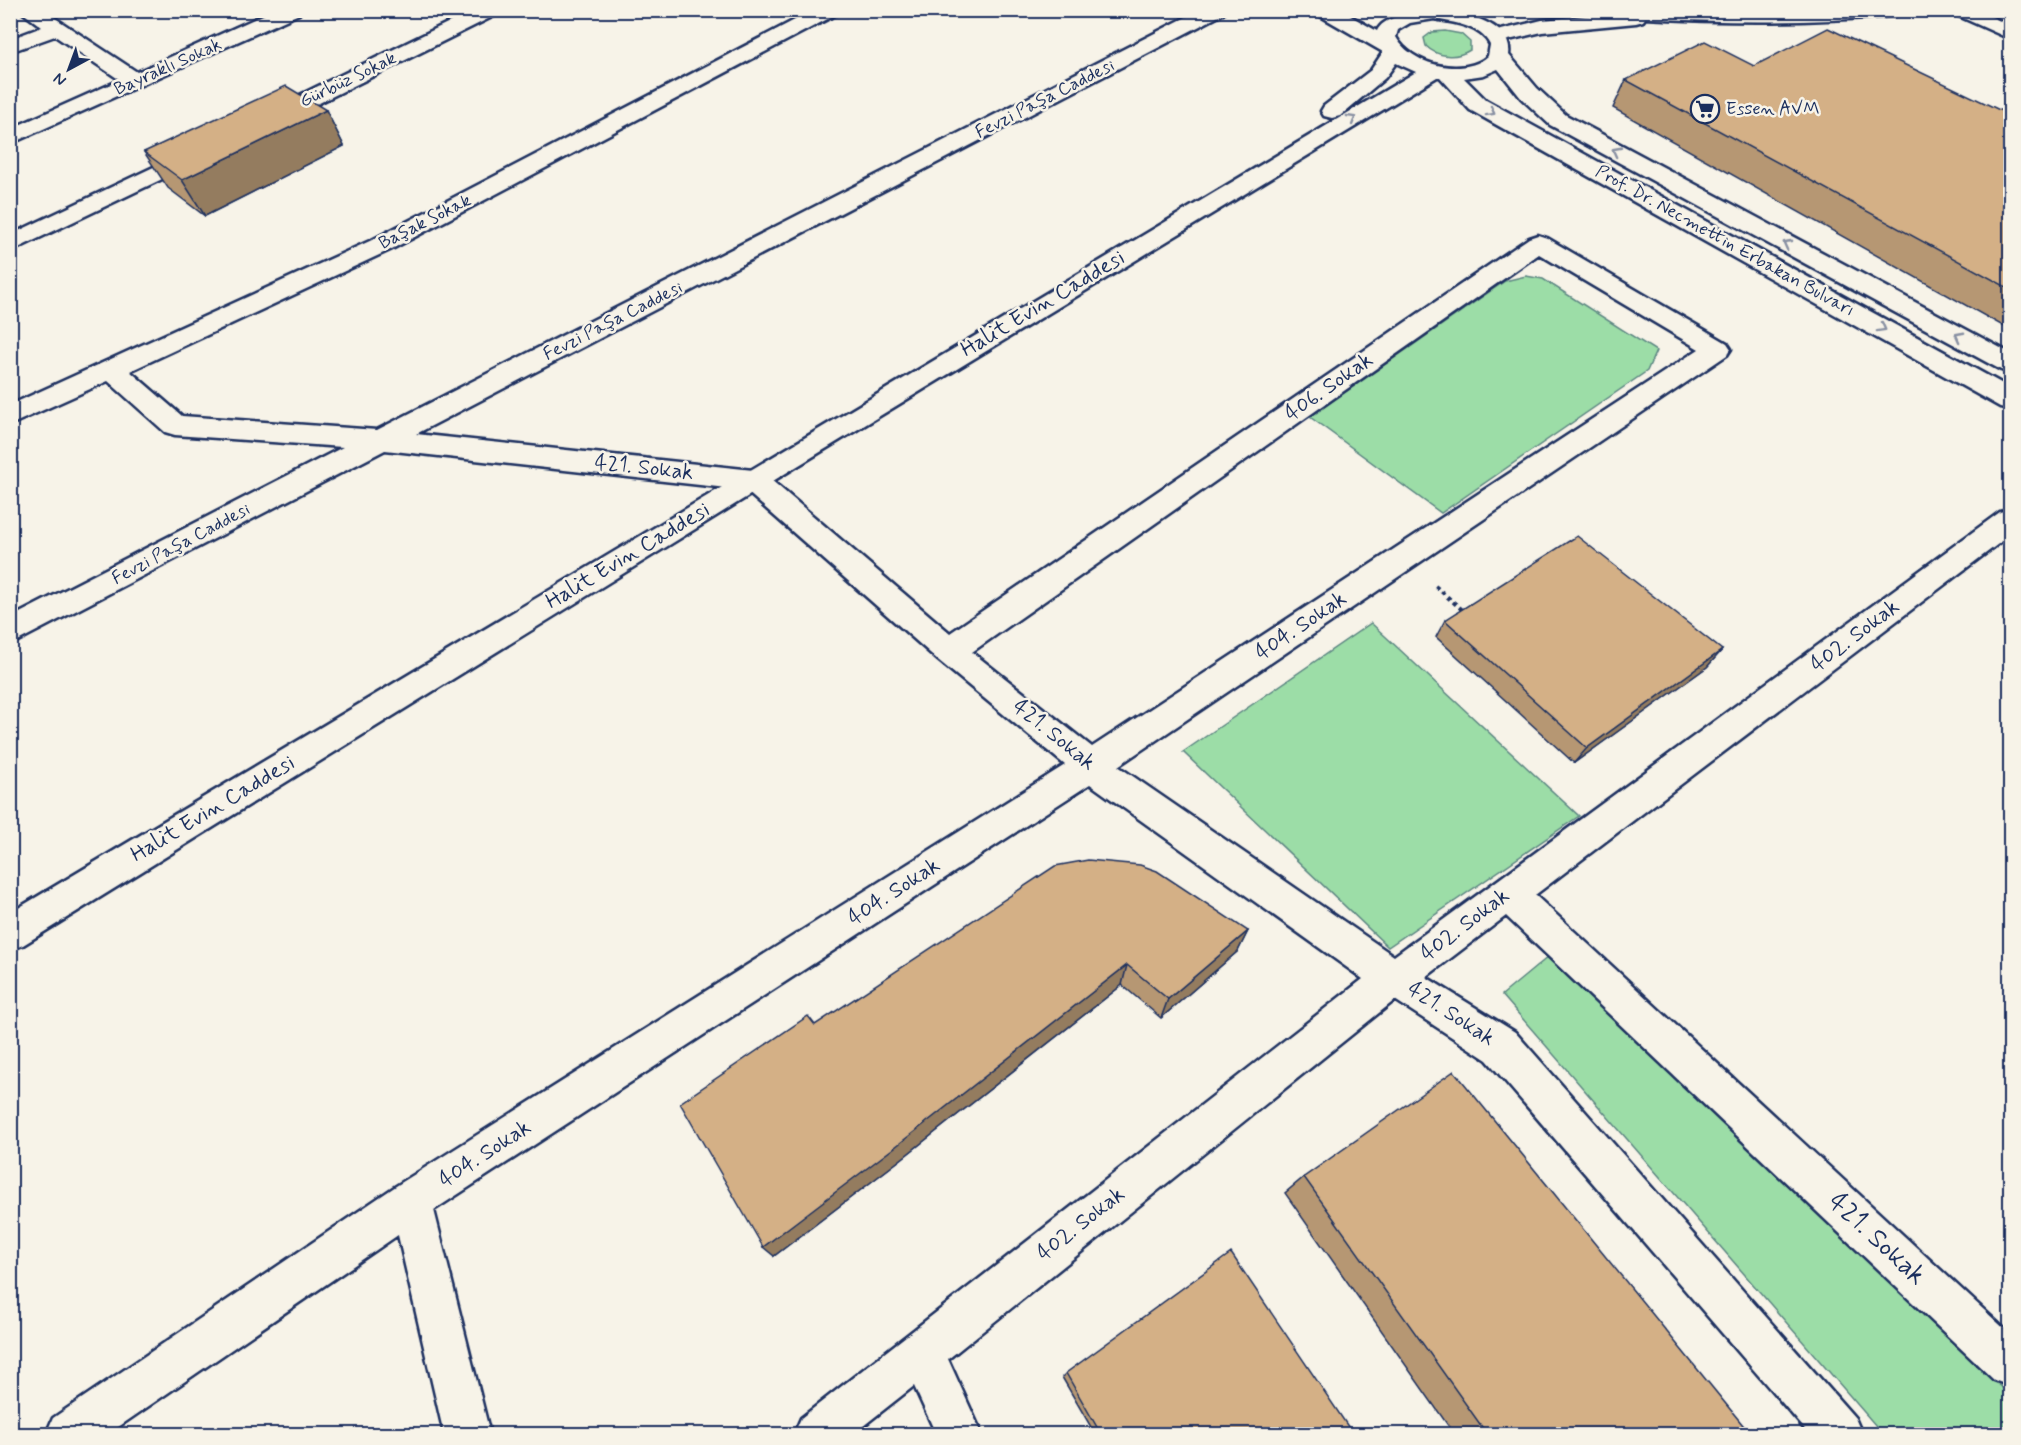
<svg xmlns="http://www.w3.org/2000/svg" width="2021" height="1445" font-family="Mynerve,sans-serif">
<rect width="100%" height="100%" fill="#f7f3e8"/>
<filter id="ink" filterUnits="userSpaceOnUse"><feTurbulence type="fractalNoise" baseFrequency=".0167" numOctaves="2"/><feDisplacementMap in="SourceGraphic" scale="12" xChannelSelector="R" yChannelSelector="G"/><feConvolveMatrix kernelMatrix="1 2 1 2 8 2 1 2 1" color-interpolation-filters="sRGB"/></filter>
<g filter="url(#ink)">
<path fill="#9cdda7" stroke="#5c8682" stroke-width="1.5" d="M1445,31L1461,34L1470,42V50C1456,59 1437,57 1426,46L1424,38L1432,32Z
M1526,276L1543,279L1656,351L1647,371L1441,513L1310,417L1505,281Z
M1371,623L1579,816L1388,947L1183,752Z
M1548,957L2010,1395V1434H1883L1502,995Z"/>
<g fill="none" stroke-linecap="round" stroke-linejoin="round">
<g stroke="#1b2f5e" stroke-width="5">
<path id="minor" d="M19,10H43L137,72L274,10H302L299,14L10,144V129L120,80L55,36L10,52V39L42,27Z
M474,10H501L498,14L277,124L269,126L261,124L258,119L261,114Z
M814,10H840L837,14L390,250L130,371L182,416L377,430L1200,10H1226L1223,14L416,434L753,470L763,473L950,633L1529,238L1538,235L1547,238L1727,343L1731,349L1727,355L1118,766L1394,956L2000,512L2010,509V535L1535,895L2010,1334V1386L1994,1380L1506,916L1426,977L1515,1032L1855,1418L1862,1434H1809L1487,1060L1395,1000L948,1359L982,1434H936L914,1386L853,1434H794L801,1418L1363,979L1090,784L434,1210L490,1434H444L398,1235L108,1434H46L53,1418L396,1186L1065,765L938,660L745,490L385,450L10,645V618L343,447L175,435L165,432L108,381L10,425V405L372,240ZM1539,254L1699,349L1092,747L972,652Z
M1475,10C1469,19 1456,22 1447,19L1444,15L1447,10Z
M1604,10H1903L1900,14L1893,16C1810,23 1728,23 1645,18L1643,21L1636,23L1542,32L1496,43L1489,41L1486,37L1489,33L1542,20L1607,14Z
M1951,10H1978L2010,26V39L1954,14Z
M198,146L206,148L209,153L206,158L10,252V235Z"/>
</g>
<g stroke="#1b2f5e" stroke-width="5">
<path id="major" d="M1314,10H1340L1377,31C1390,0 1516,5 1509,55L1537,88L1566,115L2010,353V373L2001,370L1550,125L1521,98L1498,69L1484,75L1464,78L1486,100L2010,388V409L2000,407L1470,110L1440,77H1437L763,487L23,945L10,950V913L1416,72L1396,63L1385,78L1340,116L1332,118L1324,116L1321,111L1324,106L1371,70L1383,52L1317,14ZM1434,19C1453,22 1481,26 1490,45L1488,56C1464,78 1411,65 1396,37L1398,30L1410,23Z"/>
</g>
<path stroke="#1b2f5e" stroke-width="4" stroke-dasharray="4 4" stroke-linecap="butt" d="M1435,586L1466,613"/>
<use href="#minor" fill="#f7f3e8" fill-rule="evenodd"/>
<use href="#major" fill="#f7f3e8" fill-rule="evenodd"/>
</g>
<path fill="#b69773" stroke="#1b2f5e" stroke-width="1.5" d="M1754,66L2010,115V330L1613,108L1626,80Z
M326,110L344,146L205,216L168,188L144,152Z
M1445,620L1722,650L1707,667L1574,763L1436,637Z
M1248,931L1238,951L1161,1018L1122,985L900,1160L774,1256L815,1025Z
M1304,1177L1742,1434H1454L1285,1193Z
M1066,1373L1353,1434H1095L1062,1377Z"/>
<path fill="#947b5e" stroke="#1b2f5e" stroke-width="1.5" d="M326,110L344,146L205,216L182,180Z
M1722,650L1707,667L1574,763L1587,748Z
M1248,931L1238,951L1161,1018L1168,999Z
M1127,965L1122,985L900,1160L774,1256L763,1247Z"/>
<path fill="#d4b086" stroke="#1b2f5e" stroke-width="1.5" d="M1828,28L2010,115V289L1626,80L1705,41L1754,66Z
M286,86L326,110L182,180L144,152Z
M1577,536L1722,650L1587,748L1445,620Z
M1088,860L1140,865L1157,871L1248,931L1168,999L1127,965L895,1147L763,1247L680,1103L808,1016L815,1025L1055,866Z
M1454,1071L1747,1430L1742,1434H1487L1304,1177Z
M1231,1253L1353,1434H1101L1066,1373Z"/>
<defs><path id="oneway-chevron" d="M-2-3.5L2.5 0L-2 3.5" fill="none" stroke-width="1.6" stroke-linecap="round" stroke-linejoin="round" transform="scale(1.5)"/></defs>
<g stroke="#8991a3">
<use href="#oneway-chevron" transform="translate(1491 112) rotate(29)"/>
<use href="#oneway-chevron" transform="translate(1352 119) rotate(-30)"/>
<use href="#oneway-chevron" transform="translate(1616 151) rotate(-152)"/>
<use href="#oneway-chevron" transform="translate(1787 244) rotate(-152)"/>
<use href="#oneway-chevron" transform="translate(1882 328) rotate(29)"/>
<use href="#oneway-chevron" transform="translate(1959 336) rotate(-152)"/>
</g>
</g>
<defs>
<g id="supermarket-ring" transform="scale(1.5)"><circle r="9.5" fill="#f7f3e8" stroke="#1b2f5e" stroke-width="1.5"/><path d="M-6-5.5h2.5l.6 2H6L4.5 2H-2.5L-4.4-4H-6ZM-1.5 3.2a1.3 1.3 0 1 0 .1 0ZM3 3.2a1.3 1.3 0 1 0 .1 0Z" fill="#1b2f5e"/></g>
</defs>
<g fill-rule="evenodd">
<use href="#supermarket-ring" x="1705" y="109"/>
</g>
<g text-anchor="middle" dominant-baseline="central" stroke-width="5" stroke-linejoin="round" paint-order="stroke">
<g font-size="18" fill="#1b2f5e" stroke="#f7f3e8">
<text transform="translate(168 67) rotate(-24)">Bayraklı Sokak</text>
<text transform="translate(348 80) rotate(-26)">Gürbüz Sokak</text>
<text transform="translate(1045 99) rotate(-27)">Fevzi Paşa Caddesi</text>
<text transform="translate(425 222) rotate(-27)">Başak Sokak</text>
<text transform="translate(1725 241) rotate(29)">Prof. Dr. Necmettin Erbakan Bulvarı</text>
<text transform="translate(613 321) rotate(-27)">Fevzi Paşa Caddesi</text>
<text transform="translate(181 544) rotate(-28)">Fevzi Paşa Caddesi</text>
</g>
<g font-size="18" fill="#1b2f5e" stroke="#f7f3e8" text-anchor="start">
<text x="1726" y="109">Essen AVM</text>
</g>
<g font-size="22" fill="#1b2f5e" stroke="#f7f3e8">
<text transform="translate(1043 304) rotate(-31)">Halit Evin Caddesi</text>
<text transform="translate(1329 387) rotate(-35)">406. Sokak</text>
<text transform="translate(644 468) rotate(6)">421. Sokak</text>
<text transform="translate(628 556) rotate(-31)">Halit Evin Caddesi</text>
<text transform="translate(1301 626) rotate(-34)">404. Sokak</text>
<text transform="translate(1855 636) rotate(-37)">402. Sokak</text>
<text transform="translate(1054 735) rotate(39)">421. Sokak</text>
<text transform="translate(213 809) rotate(-31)">Halit Evin Caddesi</text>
<text transform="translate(894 892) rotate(-33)">404. Sokak</text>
<text transform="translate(1465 925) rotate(-37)">402. Sokak</text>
<text transform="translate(1451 1014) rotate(33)">421. Sokak</text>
<text transform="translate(485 1154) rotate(-33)">404. Sokak</text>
<text transform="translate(1081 1224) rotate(-38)">402. Sokak</text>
</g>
<g font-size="27" fill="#1b2f5e" stroke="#f7f3e8">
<text transform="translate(1877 1239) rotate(43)">421. Sokak</text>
</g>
</g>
<rect width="2021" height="1445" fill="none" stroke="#f7f3e8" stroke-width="36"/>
<rect x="18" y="18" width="1985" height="1409" fill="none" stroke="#1b2f5e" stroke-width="2" filter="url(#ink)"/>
<g transform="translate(69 69) rotate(221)" stroke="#f7f3e8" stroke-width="4.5" paint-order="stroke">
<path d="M0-4.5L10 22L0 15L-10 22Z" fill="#1b2f5e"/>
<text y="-9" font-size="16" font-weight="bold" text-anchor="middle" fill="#1b2f5e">N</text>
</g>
</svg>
